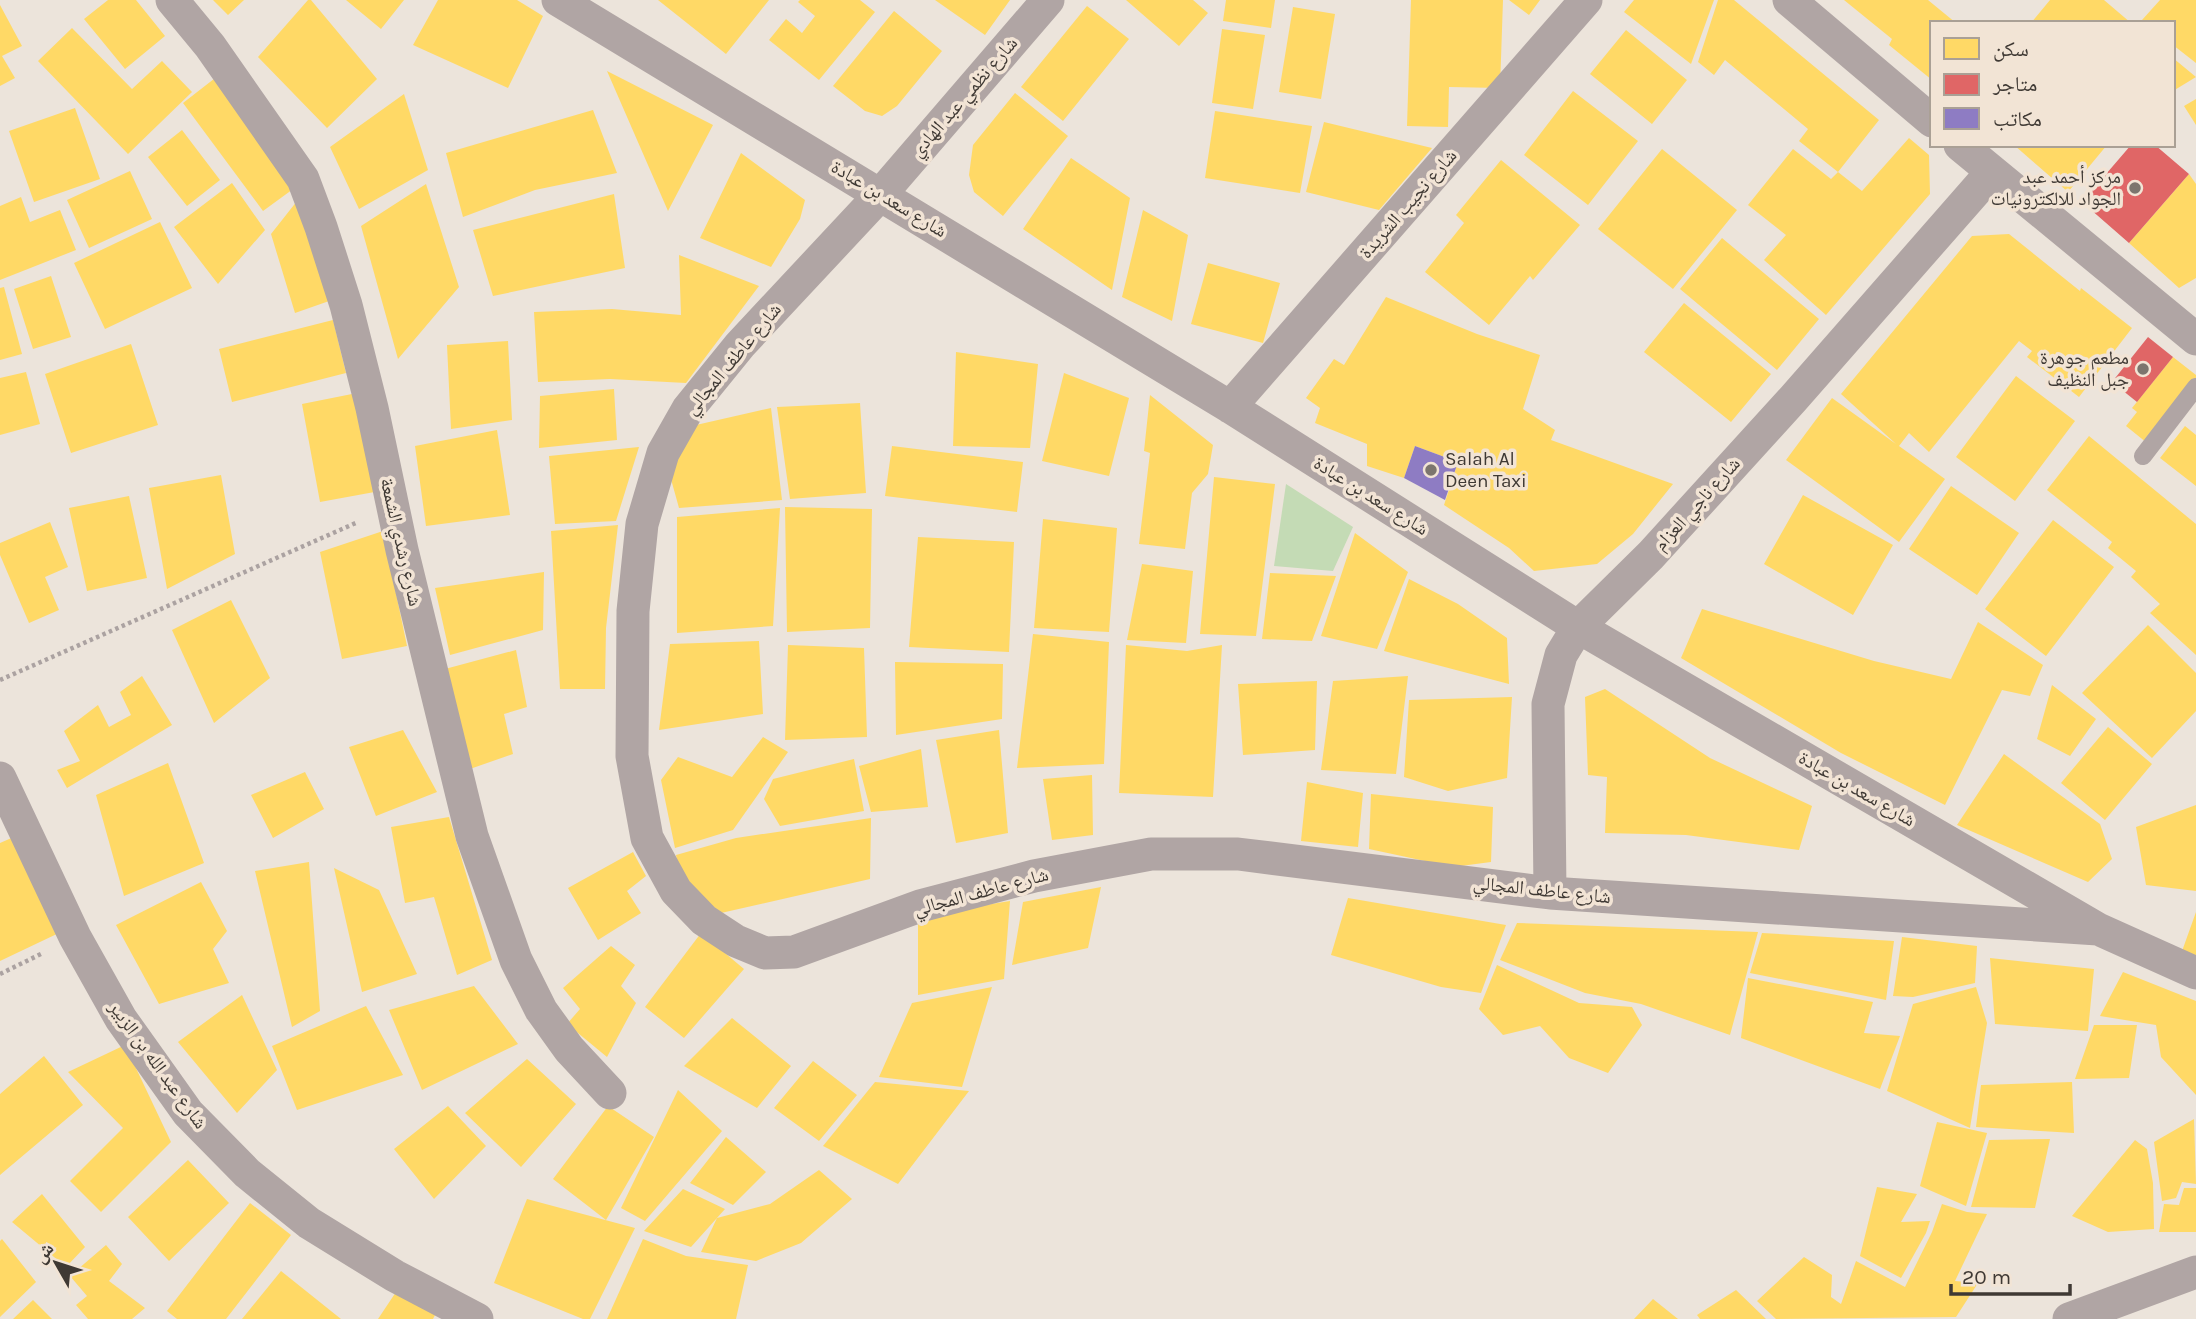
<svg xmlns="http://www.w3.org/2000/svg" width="2196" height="1319" font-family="Karla,'Noto Naskh Arabic',sans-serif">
<rect width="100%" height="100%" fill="#ece4db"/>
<path fill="#c4dbb5" d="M1286,484L1353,527L1333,571L1274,566Z"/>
<path fill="#ffd966" d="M108,0H136L165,36L125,69L84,19Z
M213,0H244L228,15Z
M308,0H311L377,79L327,128L258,57Z
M346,0H404L381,29Z
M438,0H517L543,16L508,88L413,45Z
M658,0H769L726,54Z
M800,0H860L875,12L819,80L769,40L786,19L802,33L815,16L798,2Z
M935,0H1010L985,35Z
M1126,0H1193L1208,13L1179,46Z
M1226,0H1275L1271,28L1223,21Z
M1411,0H1503L1500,88L1449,87L1448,127L1407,126Z
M1509,0H1540L1529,15Z
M1634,0H1714L1691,64L1624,12Z
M1718,0H1734L1879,120L1838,172L1862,191L1909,138L1929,155L1930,194L1826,315L1764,260L1786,235L1748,205L1793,149L1831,179L1838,172L1799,141L1808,129L1725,60L1714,75L1698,62Z
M1844,0H1928L1956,23H1932V80L1889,45L1892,39Z
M2050,0H2104L2131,23H2031Z
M2160,0H2196V63L2173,45V23H2146L2142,20Z
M0,5L22,46L2,56L15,78L0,86Z
M1087,6L1129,39L1063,121L1021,87Z
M1293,7L1335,14L1321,99L1279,92Z
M894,11L942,51L897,106L882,116L865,111L833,86Z
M72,28L132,89L162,61L192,92L128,154L38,61Z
M1222,29L1265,35L1253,109L1212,103Z
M1626,30L1687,80L1652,124L1590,74Z
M2173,58L2196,77L2173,91Z
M607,71L713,125L668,211Z
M219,75L300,184L263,211L183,103Z
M1573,91L1638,141L1588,205L1524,155Z
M1015,93L1068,136L1003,216L974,192L969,175L973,145Z
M404,94L428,170L359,209L330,147Z
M2196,99V125L2184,106Z
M75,108L100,179L34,202L9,131Z
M593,110L617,173L535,190L463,217L446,153Z
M1215,111L1312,126L1300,193L1205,178Z
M1324,122L1432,148L1379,210L1306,192Z
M182,130L220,180L187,206L148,157Z
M2014,145H2107L2068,192Z
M1662,149L1737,210L1673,289L1598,229Z
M741,153L805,200L800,219L771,267L700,238Z
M1071,158L1130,198L1112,290L1023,229Z
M1501,160L1580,225L1533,280L1530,276L1489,325L1425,272L1464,223L1456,215Z
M130,171L152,219L89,248L67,200Z
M2189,174L2196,184V278L2179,288L2129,243Z
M232,183L265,230L218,284L174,227Z
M426,184L459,287L398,359L361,226Z
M614,194L625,268L493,296L473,230Z
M301,196L332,300L295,313L271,234Z
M21,197L30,222L60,210L76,250L0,280V206Z
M1143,210L1188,235L1172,321L1122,297Z
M160,222L192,288L105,329L74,263Z
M2009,234L2080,291L2081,288L2132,328L2079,397L2027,357L2032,351L2019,341L1929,452L1909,433L1899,446L1945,479L1899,542L1786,460L1832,398L1896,444L1841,394L1972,236Z
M1722,238L1819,319L1777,370L1680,289Z
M679,255L759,286L686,383L610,379L538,382L534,312L612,309L681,315Z
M1208,263L1280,283L1263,343L1191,324Z
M51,276L71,337L33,349L14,289Z
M4,287L22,354L0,360V288Z
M1386,297L1477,334L1540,355L1523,409L1555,430L1551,440L1673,484L1633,534L1597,564L1534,571L1509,548L1444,505L1458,462L1415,446L1404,478L1367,466V444L1315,423L1320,408L1306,398L1334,359L1344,365Z
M1684,303L1771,374L1731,422L1644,352Z
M333,320L346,373L232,402L219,349Z
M508,341L512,420L451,429L447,345Z
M131,344L158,425L71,453L45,374Z
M956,352L1038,364L1030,448L953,446Z
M2173,357L2196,375V380L2147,443L2126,426L2137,412L2132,408Z
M26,372L40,424L0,435V378Z
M1064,373L1129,398L1109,476L1042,461Z
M2016,376L2075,421L2015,501L1956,457Z
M614,389L617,440L539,448L540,396Z
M362,392L380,491L320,502L302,404Z
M1150,395L1213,445L1208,474L1192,493L1185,549L1139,544L1150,453L1144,451Z
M860,403L866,493L790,499L777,407Z
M771,408L782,500L679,508L669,472L696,425Z
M2185,426L2196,435V486L2160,458Z
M497,430L510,515L426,526L415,446Z
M2089,436L2196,524V655L2150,613L2160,604L2131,577L2136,571L2108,548L2112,542L2047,490Z
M892,446L1023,462L1017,512L885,496Z
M639,447L616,521L555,524L549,456Z
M221,475L235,554L167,589L149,488Z
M1214,477L1275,484L1256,636L1200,634Z
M1951,486L2019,533L1977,595L1909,549Z
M1803,495L1893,545L1853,615L1764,564Z
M129,496L147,578L87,591L69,508Z
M785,507L872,509L870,628L787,632Z
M780,508L773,626L677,633V517Z
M1043,519L1117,528L1109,632L1034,628Z
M2053,520L2114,567L2046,656L1985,609Z
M50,522L68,567L45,577L59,610L29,623L0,555V543Z
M618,525L606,628L605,689H560L551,531Z
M383,531L407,646L342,659L320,552Z
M1355,533L1408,572L1377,649L1321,636Z
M918,537L1014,542L1009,652L909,647Z
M1142,564L1193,571L1186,643L1127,640Z
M544,572L543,630L450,655L435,588Z
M1270,573L1336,576L1312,641L1262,639Z
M1409,579L1458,604L1507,638L1509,684L1384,651Z
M231,600L270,678L214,723L172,630Z
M1702,609L1874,661L1951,679L1978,622L2043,665L2030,696L2002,690L1945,805L1841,753L1681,658Z
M2148,625L2196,673V711L2152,758L2082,693Z
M1033,634L1109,642L1104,764L1017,768Z
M759,641L763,714L659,730L670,644Z
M788,645L864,648L867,737L785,740Z
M1126,645L1187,651L1222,645L1213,797L1119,793Z
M516,650L527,707L504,714L513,754L467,770L445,669Z
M895,662L1003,664L1002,719L896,735Z
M142,676L172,725L67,788L57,770L80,761L64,731L98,705L109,727L131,715L120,692Z
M1408,676L1396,774L1321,770L1333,681Z
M1317,681L1315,750L1243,755L1238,684Z
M2052,685L2096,719L2070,756L2037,739Z
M1605,689L1710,758L1812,806L1799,850L1686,835L1605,833L1607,777L1588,775L1585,697Z
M1512,697L1507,778L1448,791L1404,777L1409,700Z
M2108,727L2152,764L2105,820L2061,783Z
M403,730L437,792L376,816L349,747Z
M999,730L1008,833L956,843L936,740Z
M763,737L788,752L733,830L675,848L661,780L678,757L732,777Z
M921,749L928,807L871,812L859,766Z
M2004,754L2100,824L2112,859L2088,882L1957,825Z
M854,759L864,811L780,826L764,799L773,779Z
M168,763L204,863L124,896L96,795Z
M305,772L324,809L273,838L251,795Z
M1092,775L1093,835L1052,840L1043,779Z
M1307,782L1363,793L1358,847L1301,841Z
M1371,794L1493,807L1491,862L1453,867L1369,849Z
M2196,805V891L2146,885L2136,827Z
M449,817L492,960L457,975L434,897L405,903L391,827Z
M871,818L870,879L721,913L681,881L676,855L736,838Z
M16,836L61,932L0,961V843Z
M633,852L646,876L627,891L641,913L598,940L568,888Z
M309,862L320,1011L292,1027L255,871Z
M334,868L379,890L417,974L362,992Z
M201,882L227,931L213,949L229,983L159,1004L116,925Z
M1101,887L1088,948L1012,965L1023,902Z
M1348,898L1506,925L1481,993L1441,987L1331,955Z
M1010,901L1004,979L918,995V916Z
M2196,912V958L2181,954Z
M1517,923L1758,932L1730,1035L1641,1004L1585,993L1500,960Z
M701,933L744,969L684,1038L645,1007Z
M1762,933L1894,941L1886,1000L1750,973Z
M1902,937L1977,946L1975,983L1913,997L1893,996Z
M611,946L635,965L621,986L636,1003L607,1057L567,1024L580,1009L563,988Z
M1990,958L2094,969L2088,1031L1995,1024Z
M1497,965L1579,1003L1632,1007L1642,1025L1608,1073L1569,1058L1540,1026L1503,1035L1479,1009Z
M2123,972L2196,1001V1095L2161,1057L2156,1025L2100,1016Z
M1748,978L1873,1002L1864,1033L1900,1036L1880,1089L1741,1038Z
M474,986L518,1044L422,1090L389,1010Z
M992,987L962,1087L879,1077L912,1003Z
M1976,987L1987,1023L1970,1128L1887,1091L1913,1004Z
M242,995L277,1070L237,1113L178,1042Z
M366,1006L403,1075L297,1110L272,1046Z
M732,1018L791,1066L757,1108L684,1066Z
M2094,1025H2137L2129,1078L2075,1079Z
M125,1045L171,1142L101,1212L70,1181L123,1128L68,1072Z
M44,1056L83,1105L0,1175V1094Z
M527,1059L576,1104L521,1167L465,1113Z
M813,1061L857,1095L819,1141L774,1108Z
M875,1082L969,1091L898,1184L823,1146Z
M2072,1082L2074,1133L1976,1127L1981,1085Z
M678,1090L722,1131L645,1221L621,1208Z
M448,1106L486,1146L434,1199L394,1149Z
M608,1106L654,1137L606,1220L553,1179Z
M2194,1119L2196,1184L2182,1182L2176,1198L2162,1201L2154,1142Z
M1937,1122L1987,1133L1966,1206L1920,1186Z
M726,1137L766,1172L733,1205L690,1183Z
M2050,1139L2035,1208L1971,1207L1989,1140Z
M2135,1140L2147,1149L2153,1183L2154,1229L2108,1232L2072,1216Z
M188,1160L229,1203L169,1261L128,1217Z
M819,1170L852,1199L801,1243L756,1261L701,1252L717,1218L770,1204Z
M1877,1187L1917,1194L1901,1222L1930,1221L1926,1233L1901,1278L1860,1256Z
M2184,1188H2196V1232H2159L2164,1204L2179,1205Z
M683,1189L725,1209L691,1247L644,1231Z
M42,1194L85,1247L66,1267L12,1222Z
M527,1199L635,1228L590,1319H583L494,1283Z
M250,1203L291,1235L226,1319H177L167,1311Z
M1942,1204L1967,1212L1987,1214L1955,1281L1978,1283L1956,1317L1776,1319L1757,1301L1804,1257L1832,1275L1831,1297L1841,1304L1856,1261L1905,1287L1932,1232Z
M2,1239L36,1282L0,1317V1241Z
M643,1239L686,1256L748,1265L736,1319H607Z
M106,1245L122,1264L109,1281L145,1308L132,1319H88L76,1305L87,1296L70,1276Z
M281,1271L341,1319H242Z
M398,1289L437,1311L433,1319H378Z
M1736,1290L1766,1319H1700L1697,1315Z
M1653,1299L1678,1319H1634Z
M33,1300L52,1319H13Z"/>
<path fill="#e06666" d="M2131,145H2155L2189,174L2129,243L2082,202Z
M2148,337L2173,357L2137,402L2112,382Z"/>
<path fill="#8e7cc3" d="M1415,446L1458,462L1445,500L1404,478Z"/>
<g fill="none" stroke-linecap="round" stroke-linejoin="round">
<path stroke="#aba2a1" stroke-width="4.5" stroke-dasharray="3.5 3.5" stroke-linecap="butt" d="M0,680L358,522
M0,974L43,953"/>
<path stroke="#b0a5a4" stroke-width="18" d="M2143,456L2196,387"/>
<path stroke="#b0a5a4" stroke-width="33" d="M172,0L210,46L303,179L321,227L346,305L372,408L402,550L472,836L516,960L541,1010L569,1049L610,1093
M558,0L1230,407L1578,627L2098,929L2196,973
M1048,0L881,194L740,345L688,409L663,453L642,524L633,611L632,756L647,838L676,891L704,920L736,941L765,953L794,952L920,906L1034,876L1151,854H1238L1550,893L2098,929
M1789,0L1932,121
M1960,145L2196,339
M1230,407L1586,0
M0,778L75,937L121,1019L188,1113L247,1173L309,1223L395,1276L477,1319
M1550,893L1548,704L1561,655L1578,627L1651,555L1793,399L1992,172
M2069,1319L2196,1272"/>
</g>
<g fill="#7c756e" stroke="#f2e4d5" stroke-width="2.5">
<circle cx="2135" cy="188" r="7"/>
<circle cx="2143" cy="369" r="7"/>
<circle cx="1431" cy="470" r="7"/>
</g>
<g text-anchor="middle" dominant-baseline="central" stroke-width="7" stroke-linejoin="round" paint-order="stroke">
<g font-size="19" fill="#3f3934" stroke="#f2e4d5">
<text transform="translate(964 97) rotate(-49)">شارع نظمي عبد الهادي</text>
<text transform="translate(889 199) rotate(31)">شارع سعد بن عبادة</text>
<text transform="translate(1408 204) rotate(-49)">شارع نجيب الشريدة</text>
<text transform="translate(733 359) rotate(-50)">شارع عاطف المجالي</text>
<text transform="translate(1371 496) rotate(32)">شارع سعد بن عبادة</text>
<text transform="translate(1697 504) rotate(-48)">شارع ناجي العزام</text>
<text transform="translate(401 542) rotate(77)">شارع رشدي الشمعة</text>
<text transform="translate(1857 789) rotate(30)">شارع سعد بن عبادة</text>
<text transform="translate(1542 890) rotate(6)">شارع عاطف المجالي</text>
<text transform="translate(981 892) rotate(-15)">شارع عاطف المجالي</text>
<text transform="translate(158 1065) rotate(54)">شارع عبد الله بن الزبير</text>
</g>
<g font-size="19" fill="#3f3934" stroke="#f2e4d5" text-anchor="end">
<text x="2121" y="177">مركز أحمد عبد<tspan x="2121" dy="22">الجواد للالكترونيات</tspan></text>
<text x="2129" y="358">مطعم جوهرة<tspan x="2129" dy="22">جبل النظيف</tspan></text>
<text x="1445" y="459" text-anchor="start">Salah Al<tspan x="1445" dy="22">Deen Taxi</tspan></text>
</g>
</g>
<rect x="1930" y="21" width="245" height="126" fill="#f2e4d5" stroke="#aaa095" stroke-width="2"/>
<rect x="1944" y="38" width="35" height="21" fill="#ffd966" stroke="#aaa095" stroke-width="2"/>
<text x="1993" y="56" font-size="21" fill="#3f3934">سكن</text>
<rect x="1944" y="74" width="35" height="21" fill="#e06666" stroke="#aaa095" stroke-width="2"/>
<text x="1993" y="91" font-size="21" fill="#3f3934">متاجر</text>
<rect x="1944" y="108" width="35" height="21" fill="#8e7cc3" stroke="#aaa095" stroke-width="2"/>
<text x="1993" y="126" font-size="21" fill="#3f3934">مكاتب</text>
<g transform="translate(56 1263) rotate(309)" stroke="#f2e4d5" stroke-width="5" paint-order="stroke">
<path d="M0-5L12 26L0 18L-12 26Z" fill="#3f3934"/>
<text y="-10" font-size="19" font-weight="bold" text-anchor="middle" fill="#3f3934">ش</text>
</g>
<path d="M1951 1284v10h119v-10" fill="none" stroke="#3f3934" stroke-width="3.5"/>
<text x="1962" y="1284" font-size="21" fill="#3f3934" stroke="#f2e4d5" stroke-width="5" paint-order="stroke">20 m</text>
</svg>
